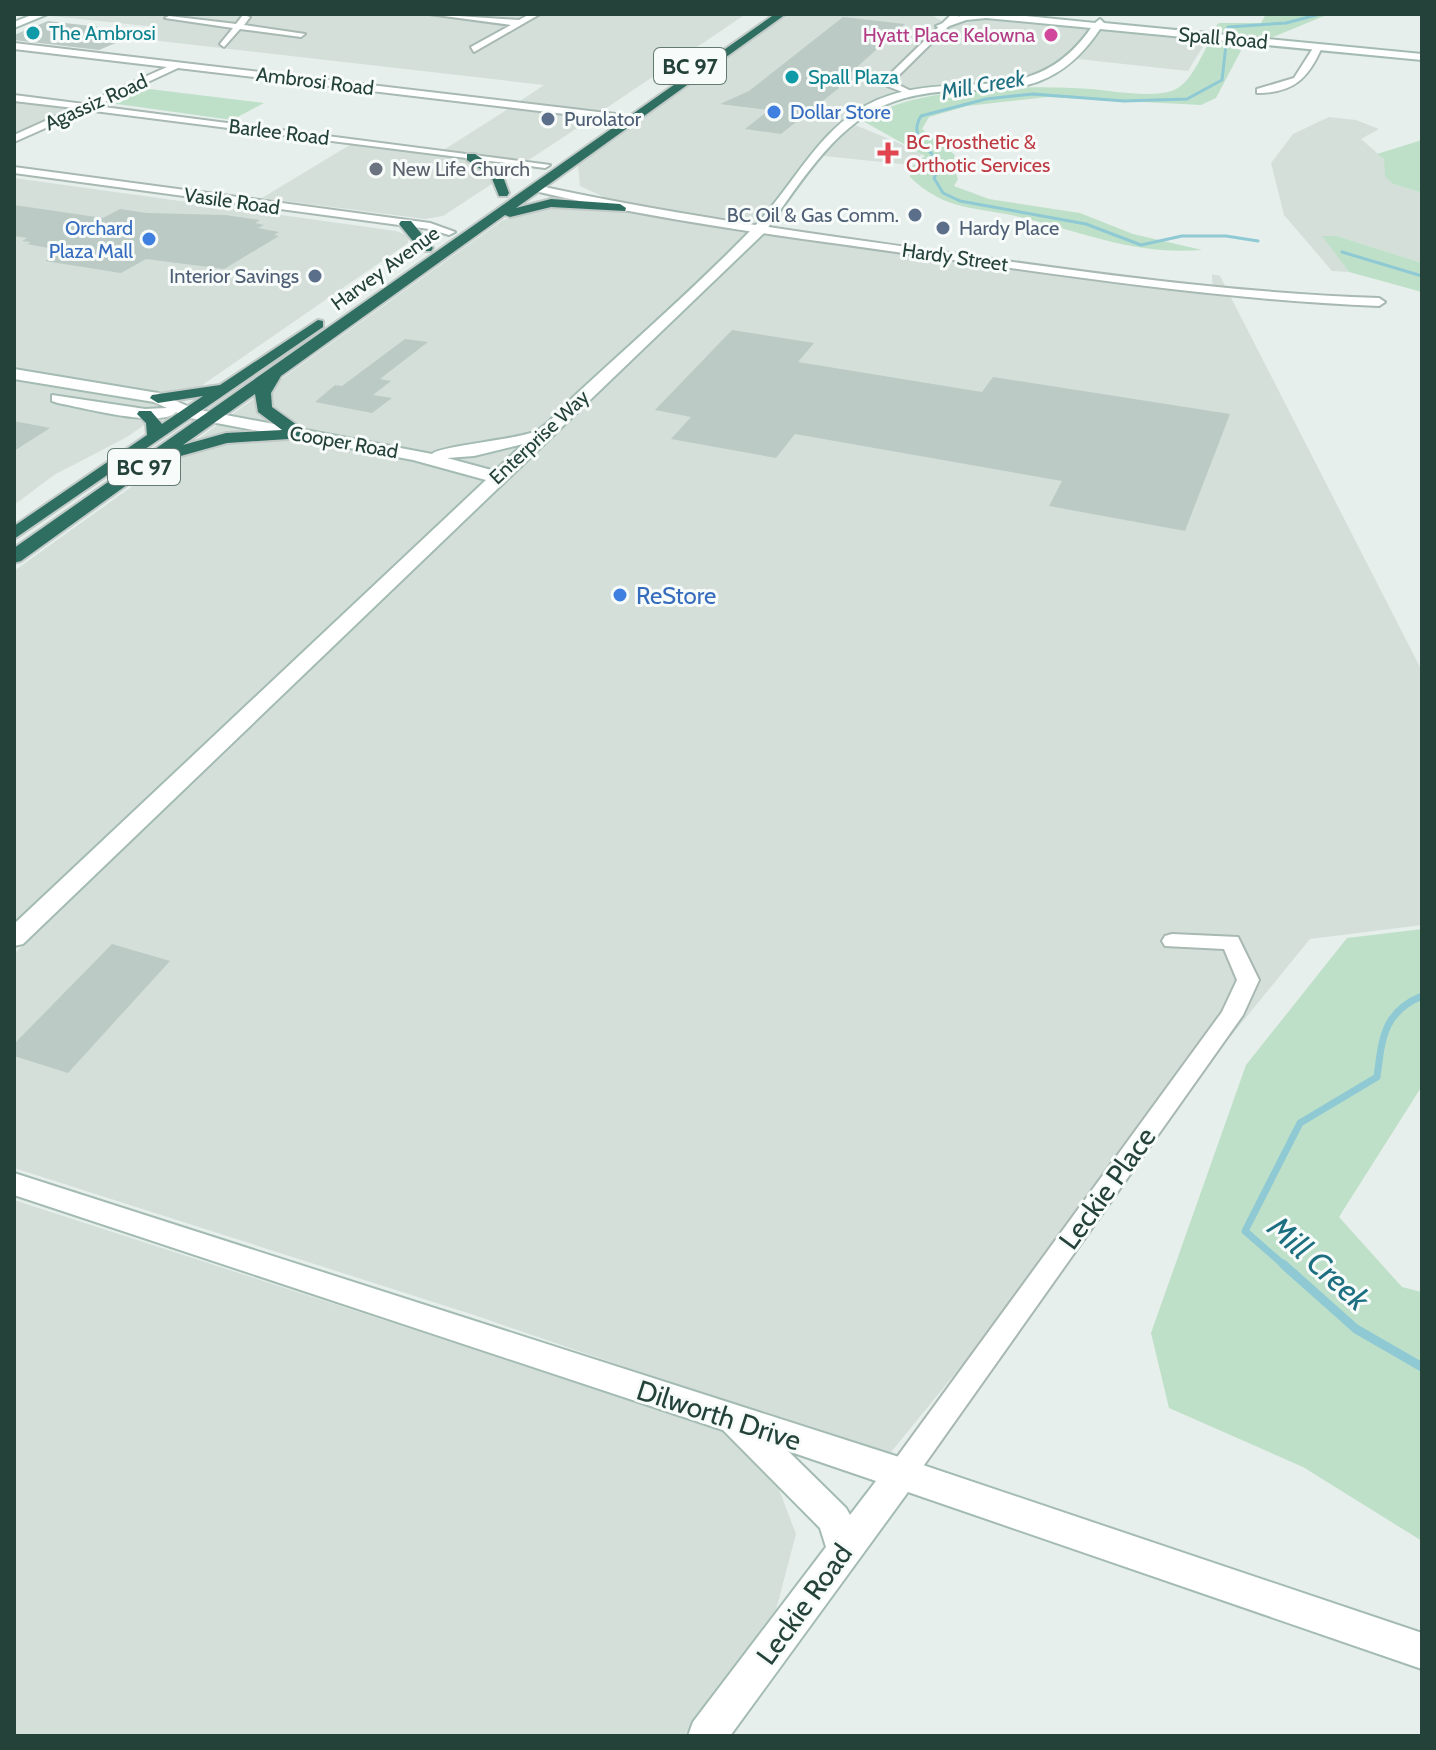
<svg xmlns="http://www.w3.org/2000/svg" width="1436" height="1750" font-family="Cabin,sans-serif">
<rect width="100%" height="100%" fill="#e6efeb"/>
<path fill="#d4dfda" d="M55,14H746L602,111L520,101L544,85L133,38L156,27L51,16Z
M783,14H930L947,24L981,17L1207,40L1188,71L1078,59L1053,75L1023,83L914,96L885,102L855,125L923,153L911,165L824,156L755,227L621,205L580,186L578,164Z
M14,101L64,105L71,108L14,133Z
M511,107L594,117L443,216L425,219L262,198L358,140L442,151Z
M1329,117L1356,120L1379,129L1361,139L1384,159L1393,184L1422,193V263L1337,236H1323L1349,272L1332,271L1284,215L1271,163L1293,134Z
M14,178L396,231L409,236L408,243L127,437L54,475L14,505Z
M559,208L618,210L751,231L14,925V571L503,220L532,211Z
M762,234L1213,295L1212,274L1220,276L1422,671V925L1310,939L887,1457L474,1315L14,1168V954Z
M14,1200L732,1433L773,1474L796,1534L776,1610L684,1736H14Z"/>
<path fill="#bfe0c8" d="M1266,14H1329L1273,37L1211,31L1219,23H1261Z
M1211,39L1245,43L1216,98L1201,105L1047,97L967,106L929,117L922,129L955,155L952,164L958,179L954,186L989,199L1080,213L1133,234L1202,250C1136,255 1091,235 1028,219C981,206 948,214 910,177L911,167L925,156L863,121C914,85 1030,85 1091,89C1112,91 1158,99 1176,89C1192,81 1202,54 1211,39Z
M141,88L264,103L232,120L110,103Z
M1422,140V193L1393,184L1385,176L1384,159L1377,154Z
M1322,236H1337L1422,263V292L1349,272Z
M1422,929V1086L1339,1217L1402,1287L1422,1292V1541L1303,1467L1169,1408L1151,1333L1246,1065L1347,938Z"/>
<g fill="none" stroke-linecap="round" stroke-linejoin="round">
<path stroke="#8ec9d4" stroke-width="3" d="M1258,241L1226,236H1182L1141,245L1086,224L960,201L943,193L934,178L942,164C928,149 908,137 921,116L986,99L1033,94L1124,101L1187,99L1222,80L1228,27L1286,23L1320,14
M1342,252L1422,276"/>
<path stroke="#8ec9d4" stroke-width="7" d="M1285,1266L1245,1231L1300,1123L1377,1077C1382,1039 1383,1012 1422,996"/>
<path stroke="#8ec9d4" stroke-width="9" d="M1283,1264L1356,1329L1422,1367"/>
</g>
<path fill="#bbcac4" d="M843,17L905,24L837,85L839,88L781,134L745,129L769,110L720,104L749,91Z
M48,21L142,32L99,50L14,40V35Z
M14,205L103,218L120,209L147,213L225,215L260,220L255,223L264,225L258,228L279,232L274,235L279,236L224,269L146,259L121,273L45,261L64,251L27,244L31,242L22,241L27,238L14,236Z
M732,330L814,343L798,362L982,392L993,377L1230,414L1185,531L1049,506L1062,481L795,434L776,458L671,439L691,417L655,410Z
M405,339L428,342L380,379L391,381L373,395L392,398L372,413L315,402L335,385L342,386Z
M14,421L50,428L14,451Z
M112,944L170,961L68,1073L14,1056V1044Z"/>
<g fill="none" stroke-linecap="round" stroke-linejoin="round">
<g stroke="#a8b8b2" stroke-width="4">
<path id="street" d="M429,14L519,20L530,14H540L474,52L471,47L511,25Z
M952,14H961L895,79V83L913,92V96L887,86L888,76Z
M243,15L250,17L244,25L305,34L301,37L240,29L224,47L220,44L233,28L165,18L169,16L236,24Z
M14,43L615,114L620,117L615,120L178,68L96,106L550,165L545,168L86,110L14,142V135L74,108L14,101V95L84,104L167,67L14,49Z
M1315,45L1322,47C1308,79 1293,93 1257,93V89L1294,78Z
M14,167L430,223L455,232L449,235L429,229L14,173Z
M535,185C667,214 801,232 935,251C1082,272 1230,293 1379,298L1385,302L1379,306C1229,300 1081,278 932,257C798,238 663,222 531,190V186Z
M1172,934L1238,937L1259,980L1243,1015L912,1482L902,1486L892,1482L888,1473L892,1464L1222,1012L1237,980L1224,949L1165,946L1162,941L1165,936Z"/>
</g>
<g stroke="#a4bbb3" stroke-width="4">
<path id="secondary" d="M34,14H48L14,28V22Z
M965,14H1005L1095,23L1100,19L1104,23L1422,54V60L1100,29C1037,123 968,70 885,105C832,128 797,188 764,233L23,944L14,946V924L486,480L413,460L190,418L176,412C162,429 80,407 58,403L52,401V395L145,409L167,408L154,402L14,379V369L158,393L194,409L432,454C439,446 517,440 536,431C547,426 558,412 567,403C629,345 693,290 752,229C794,187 819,125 877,100C957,67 1032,113 1091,28L986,18L966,20L941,29L936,26ZM523,444L495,471L447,458L474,456Z
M14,1173L902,1458L1422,1633V1669L908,1492L730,1736H688L693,1722L826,1547L820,1528L723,1430L14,1195ZM788,1451L876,1481L850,1515L846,1508Z"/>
</g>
<g stroke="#c2cac8" stroke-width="4">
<path id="highway" d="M775,14H786L516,208L551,199L620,204L626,208L625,211L551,207L510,217L505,215L281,376L271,393L272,407L304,430L306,434L304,438L227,443L177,457L170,454L21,561L14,563V548ZM255,394L258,412L282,430L226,433L183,445Z
M467,154H475L501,171L509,193L507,196H499L491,176L467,160Z
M401,221H411L433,248L431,251H421L399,224Z
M318,320L323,321V327L14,539V526L147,435L146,423L137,414L139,411H151L162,424L203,396L158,403L150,398L152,395L220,385Z"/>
</g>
<use href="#street" fill="#fff" fill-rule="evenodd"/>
<use href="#secondary" fill="#fff" fill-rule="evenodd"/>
<use href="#highway" fill="#2f6f62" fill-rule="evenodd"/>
</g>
<g fill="#0f9aa8" stroke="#f7fbf9" stroke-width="3">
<circle cx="33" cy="33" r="8"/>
<circle cx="792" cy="77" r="8"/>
</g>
<circle fill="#d1479c" stroke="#f7fbf9" stroke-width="3" cx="1051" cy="35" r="8"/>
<g fill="#3f7fe0" stroke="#f7fbf9" stroke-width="3">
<circle cx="774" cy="112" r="8"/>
<circle cx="149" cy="239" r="8"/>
<circle cx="620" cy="595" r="8"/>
</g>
<g fill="#5c6f8a" stroke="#f7fbf9" stroke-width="3">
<circle cx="548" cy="119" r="8"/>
<circle cx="915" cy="215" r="8"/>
<circle cx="943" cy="228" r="8"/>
<circle cx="315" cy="276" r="8"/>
</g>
<path fill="#e0444e" stroke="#f7fbf9" stroke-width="3" d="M884 141h8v8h8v8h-8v8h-8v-8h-8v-8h8z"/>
<circle fill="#6b7280" stroke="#f7fbf9" stroke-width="3" cx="376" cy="169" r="8"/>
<g text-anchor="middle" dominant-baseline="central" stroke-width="6" stroke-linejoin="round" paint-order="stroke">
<g font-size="20" fill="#0d838f" stroke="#f7fbf9" text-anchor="start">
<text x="49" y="33">The Ambrosi</text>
<text x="808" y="77">Spall Plaza</text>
</g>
<g font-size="20" fill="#b23c85" stroke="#f7fbf9" text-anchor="end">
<text x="1035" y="35">Hyatt Place Kelowna</text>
</g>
<g font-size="20" fill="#24423a" stroke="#f7fbf9">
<text transform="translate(1223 38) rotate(5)">Spall Road</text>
<text transform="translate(315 81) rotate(7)">Ambrosi Road</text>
<text transform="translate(96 102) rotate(-24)">Agassiz Road</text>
<text transform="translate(279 132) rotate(7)">Barlee Road</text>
<text transform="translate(232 201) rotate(8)">Vasile Road</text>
<text transform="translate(955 257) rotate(8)">Hardy Street</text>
<text transform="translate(385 268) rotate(-36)">Harvey Avenue</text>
<text transform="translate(539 437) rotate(-43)">Enterprise Way</text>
<text transform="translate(344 442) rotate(10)">Cooper Road</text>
</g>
<g font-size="20" fill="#366cbe" stroke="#f7fbf9" text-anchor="start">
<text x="790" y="112">Dollar Store</text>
<text x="133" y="228" text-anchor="end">Orchard<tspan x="133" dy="23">Plaza Mall</tspan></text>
</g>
<g font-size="20" fill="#4e5e75" stroke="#f7fbf9" text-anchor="start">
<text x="564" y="119">Purolator</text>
<text x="899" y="215" text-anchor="end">BC Oil &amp; Gas Comm.</text>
<text x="959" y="228">Hardy Place</text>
<text x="299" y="276" text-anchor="end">Interior Savings</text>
</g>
<g font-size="20" fill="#be3a42" stroke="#f7fbf9" text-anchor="start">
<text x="906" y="142">BC Prosthetic &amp;<tspan x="906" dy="23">Orthotic Services</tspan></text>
</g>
<g font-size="20" fill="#5b616d" stroke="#f7fbf9" text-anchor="start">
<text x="392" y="169">New Life Church</text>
</g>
<g fill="#f7fbf9" stroke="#637a73" stroke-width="2">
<rect x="654" y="48" width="72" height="36" rx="6"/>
<rect x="108" y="449" width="72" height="36" rx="6"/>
</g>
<g font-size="22" font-weight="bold" fill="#24423a">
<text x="690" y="66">BC 97</text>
<text x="144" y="467">BC 97</text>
</g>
<g font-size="22" font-style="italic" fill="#1c6f80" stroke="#f7fbf9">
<text transform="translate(983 85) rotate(-10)">Mill Creek</text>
</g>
<g font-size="24" fill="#366cbe" stroke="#f7fbf9" text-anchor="start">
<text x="636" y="595">ReStore</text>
</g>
<g font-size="28" fill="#24423a" stroke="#f7fbf9">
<text transform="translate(1107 1188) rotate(-54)">Leckie Place</text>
<text transform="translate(719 1415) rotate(18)">Dilworth Drive</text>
<text transform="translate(804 1604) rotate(-54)">Leckie Road</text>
</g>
<g font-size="32" font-style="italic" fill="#1c6f80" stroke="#f7fbf9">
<text transform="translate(1319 1263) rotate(42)">Mill Creek</text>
</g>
</g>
<rect width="1436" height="1750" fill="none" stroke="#24423a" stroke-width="32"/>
</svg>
